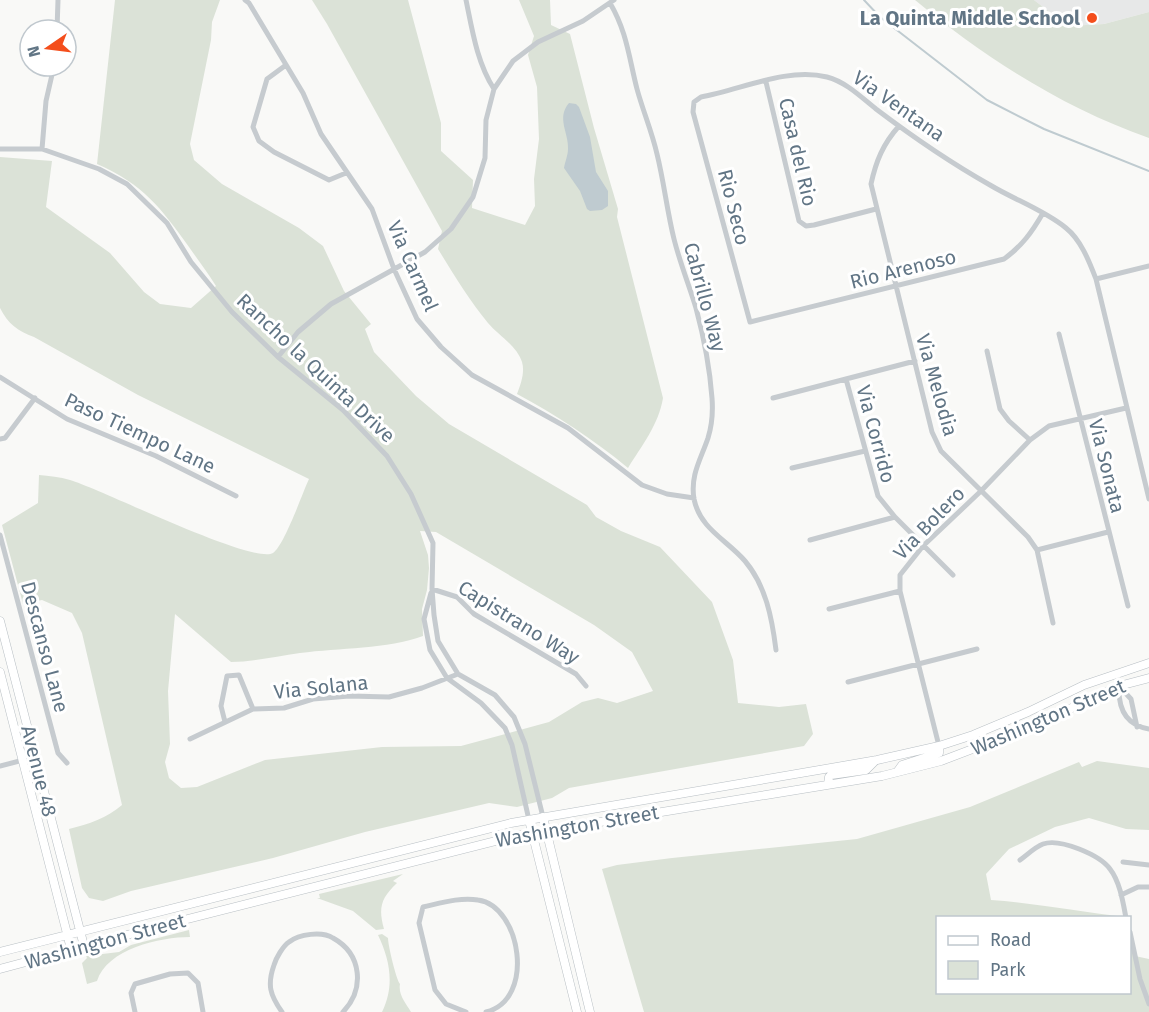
<svg xmlns="http://www.w3.org/2000/svg" width="1149" height="1012" font-family="'Fira Sans',sans-serif">
<rect width="100%" height="100%" fill="#f9f9f7"/>
<path fill="#e7e8e8" d="M1034,0H1149V12L1104,24L1068,26Z"/>
<path fill="#dbe2d7" fill-rule="evenodd" d="M115,0H220L212,22L211,40L190,144L194,160L222,184L299,228L323,246L344,291L371,324L365,329L374,352L416,396L449,424L587,505L596,517L621,531L660,547L712,602L733,660L738,703L779,707L806,704L813,734L804,746L569,788L552,798L517,807L489,803L365,832L273,858L131,891L103,901L89,898L82,888L69,829C89,824 107,818 122,805L82,633L72,613L42,600L23,604L2,525L38,503L39,475C49,476 60,477 70,480C101,489 253,565 273,553C284,546 302,494 309,479L138,395L34,337C18,331 8,324 0,308V157L52,161L46,207L110,253L144,292L160,304L191,308L216,286C208,273 198,260 189,247C161,208 143,184 97,164ZM420,531L436,532L594,625L632,652L653,691L617,703L598,698L582,702L549,722L461,746L382,747L265,760L197,787L181,788L169,778L165,762L170,744L168,691L175,614L231,662C254,662 277,656 300,653C339,648 388,649 423,636L422,609L427,590L429,568L428,555Z
M312,0H408L441,123V151L473,180L472,208L525,225L535,206L534,179L539,139L537,87L528,55L534,36L519,0H550L551,25L570,34L594,128L618,209L617,217L663,398C659,424 641,447 628,468C593,439 556,415 517,394C521,384 525,372 522,362C517,346 498,335 488,323C469,300 454,275 438,249L442,231L327,24Z
M915,0H1034L1068,26L1104,24L1149,12V138C1063,108 985,58 915,0Z
M1097,761L1149,768V830L1126,829L1089,818L1055,827L1009,849L986,874L991,900C1036,903 1080,912 1125,917L938,918V992H1130V932L1135,956L1149,959V1012H644L602,869L617,865L672,858L857,839L970,807L1079,762L1082,767Z
M403,874L393,881L397,883C381,898 378,908 384,929L376,930L353,911L317,898H320L319,894Z
M189,930L190,937C160,937 107,949 97,981L87,984L82,963L87,958L86,956L119,952L131,945Z
M382,934L388,938C388,945 396,979 400,984C398,995 406,1003 411,1012H382C395,986 390,960 378,935Z"/>
<path fill="#bfcbd0" d="M569,103L576,104L579,107L590,137L596,172L608,191V206L602,210L590,211L587,209L580,191L564,168C565,162 568,155 568,149C569,133 556,118 569,103Z"/>
<g fill="none" stroke-linecap="round" stroke-linejoin="round">
<path stroke="#bfcbd0" stroke-width="2" d="M864,0L880,17L987,100L1044,129L1149,171"/>
<g stroke="#b8bfc4" stroke-width="9">
<path id="secondary" d="M0,621L84,946
M0,672L71,949
M897,772L902,765L939,753V746
M828,784L829,777L831,775L866,770L875,761
M543,817L590,1012
M529,820L577,1012
M0,952L511,823L877,760L939,746L973,735L1028,712L1084,685L1149,663
M0,969L168,924L515,836L882,776L941,761L1033,726L1119,686L1149,678"/>
</g>
<path stroke="#c6cbcf" stroke-width="5" d="M245,0L249,3L303,93L321,134L372,209L394,269L417,319L441,347L472,375L568,428L642,485L667,494L694,498
M466,0C472,29 477,63 494,89
M610,3C627,32 629,58 637,89C643,111 652,132 657,154C664,182 667,211 674,239C680,263 689,285 696,308C703,334 710,371 712,398C713,411 712,425 708,438C701,459 690,475 694,499C700,529 727,540 745,561C766,586 772,618 776,650
M57,30L58,0
M286,65L267,79L253,127L259,141L274,152L329,180L346,173
M766,82L799,221L806,226L814,225L876,209
M899,126C883,144 876,161 871,184L932,432L941,451L1028,537L1037,550L1053,623
M0,149H42L99,169L127,184L167,223L191,262L232,312L278,357L343,410L387,456L411,494L433,543L432,589L434,615L438,641L458,674L495,695L514,717L525,744L543,817
M42,149L46,101L54,66
M1043,213C1032,232 1022,246 1004,259L750,322L693,112L694,102L701,97C741,90 786,67 827,77C846,82 861,97 876,109C913,137 951,163 990,185C1015,200 1044,210 1066,228C1081,240 1089,261 1096,279L1149,499
M1096,279L1149,266
M1059,334L1128,606
M987,351L1000,409L1009,421L1030,440
M278,357L298,332L331,304L425,252L451,229L473,197L485,158L486,120L494,89L513,61L538,42L583,21L614,0
M0,377L67,419L156,456L236,496
M846,379L878,496L895,517L953,575
M773,398L915,361
M0,439L5,438L35,398
M792,468L865,451
M0,535L58,753L67,763
M810,540L895,517
M1037,550L1108,532
M432,589L457,597L474,614L576,674L586,686
M431,593L424,619L430,650L447,678L481,703L505,728L512,745L529,820
M829,609L900,591
M848,682L977,649
M1119,686C1118,708 1125,725 1149,729
M1119,686L1131,699L1137,727
M225,722L221,706L227,676L239,675L253,709
M190,739L253,709L284,708L313,699L349,696L389,697L422,688L458,674
M939,746L900,591V575L923,546L981,491L1030,440L1049,426L1126,408
M0,766L35,757
M1020,860C1027,855 1035,847 1043,844C1060,838 1100,855 1110,869C1120,882 1123,902 1126,918
M1123,862L1149,865
M1121,895L1138,887H1149
M1130,932L1140,979L1149,1004
M135,1012L131,993L135,984L170,974L188,973L198,983L203,1012
M282,1012C270,995 267,985 274,965C276,958 283,946 289,942C299,934 322,931 333,938C362,954 365,989 343,1012
M466,1012L446,1004L435,990L419,923L423,907C441,903 460,897 478,900C521,906 536,1000 486,1012"/>
<use href="#secondary" stroke="#fff" stroke-width="8"/>
</g>
<circle fill="#f44e1c" stroke="#fff" stroke-width="2" cx="1092" cy="18" r="6"/>
<g text-anchor="middle" dominant-baseline="central" stroke-width="6" stroke-linejoin="round" paint-order="stroke">
<g font-size="20" font-weight="bold" fill="#617585" stroke="#fff" text-anchor="end">
<text x="1080" y="18">La Quinta Middle School</text>
</g>
<g font-size="20" fill="#617585" stroke="#fff">
<text transform="translate(899 106) rotate(35)">Via Ventana</text>
<text transform="translate(798 152) rotate(77)">Casa del Rio</text>
<text transform="translate(734 207) rotate(76)">Rio Seco</text>
<text transform="translate(413 266) rotate(66)">Via Carmel</text>
<text transform="translate(903 269) rotate(-14)">Rio Arenoso</text>
<text transform="translate(705 297) rotate(75)">Cabrillo Way</text>
<text transform="translate(316 368) rotate(43)">Rancho la Quinta Drive</text>
<text transform="translate(937 385) rotate(74)">Via Melodia</text>
<text transform="translate(140 433) rotate(25)">Paso Tiempo Lane</text>
<text transform="translate(876 434) rotate(75)">Via Corrido</text>
<text transform="translate(1107 466) rotate(76)">Via Sonata</text>
<text transform="translate(929 523) rotate(-46)">Via Bolero</text>
<text transform="translate(519 622) rotate(32)">Capistrano Way</text>
<text transform="translate(45 647) rotate(75)">Descanso Lane</text>
<text transform="translate(321 687) rotate(-6)">Via Solana</text>
<text transform="translate(1048 717) rotate(-23)">Washington Street</text>
<text transform="translate(39 771) rotate(76)">Avenue 48</text>
<text transform="translate(577 826) rotate(-10)">Washington Street</text>
<text transform="translate(105 941) rotate(-15)">Washington Street</text>
</g>
</g>
<rect x="936" y="916" width="195" height="78" fill="#ffffff" stroke="#c0c8ce" stroke-width="1.5"/>
<rect x="948" y="936" width="30" height="9" fill="#ffffff" stroke="#c0c8ce" stroke-width="1.5"/>
<text x="990" y="946" font-size="18" fill="#617585">Road</text>
<rect x="948" y="961" width="30" height="18" fill="#dbe2d7" stroke="#c0c8ce" stroke-width="1.5"/>
<text x="990" y="976" font-size="18" fill="#617585">Park</text>
<g transform="translate(48 48) rotate(256)"><circle r="28" fill="#ffffff" stroke="#c0c8ce" stroke-width="1.5"/>
<path d="M0-4.5L10 22L0 15L-10 22Z" fill="#f44e1c"/>
<text y="-9" font-size="16" font-weight="bold" text-anchor="middle" fill="#617585">N</text>
</g>
</svg>
